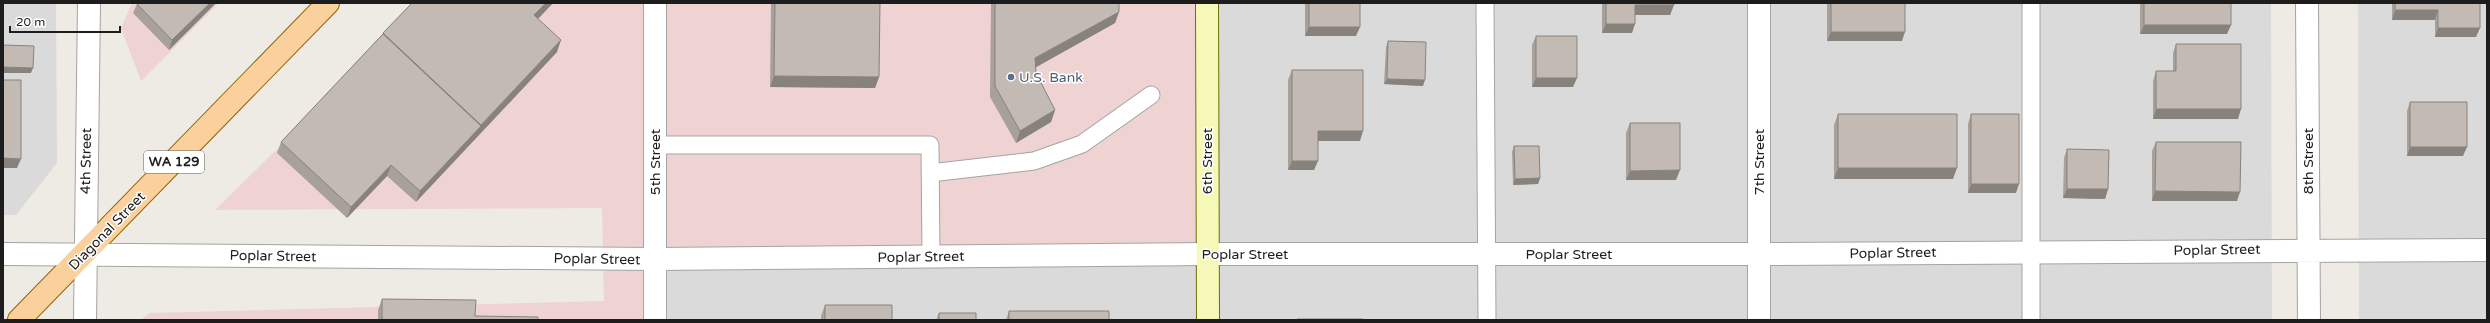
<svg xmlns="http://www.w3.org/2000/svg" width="2490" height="323" font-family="'Varela Round',sans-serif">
<rect width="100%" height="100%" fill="#eeebe4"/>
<path fill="#dbdada" d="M3,3H56L57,163L16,215H3Z
M1207,3H2271L2272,320H655V259Z
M2358,3H2487V320H2359Z"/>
<path fill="#efd3d3" d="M132,3H219L141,81L121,28Z
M426,3H1207L1208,254L655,259V320H140L150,313L604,301L602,208L215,210Z"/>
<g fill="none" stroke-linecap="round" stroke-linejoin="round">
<g stroke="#a4a4a4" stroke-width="19">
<path id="service" d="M1485,3L1487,320
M2031,3V320
M655,145H930L931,257
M930,173L1034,161L1082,144L1151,95"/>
</g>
<g stroke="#a4a4a4" stroke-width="24">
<path id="minor" d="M1759,3V320
M2307,3L2309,320
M3,254L655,259L1208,254H1760L2487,250
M85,320L89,3"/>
</g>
<g stroke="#a4a4a4" stroke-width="24">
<path id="tertiary" d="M655,320V3"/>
</g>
<g stroke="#687207" stroke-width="24">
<path id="secondary" d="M1207,3L1208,320"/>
</g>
<g stroke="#946103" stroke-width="24">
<path id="primary" d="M19,320L328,3"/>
</g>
<use href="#service" stroke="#fff" stroke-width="17"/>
<use href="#minor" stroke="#fff" stroke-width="22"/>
<use href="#tertiary" stroke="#fff" stroke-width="22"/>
<use href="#secondary" stroke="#f6f8b8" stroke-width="22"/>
<use href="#primary" stroke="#fad09d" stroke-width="22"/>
</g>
<path fill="#a8a09a" d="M216,3L169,50L133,13L137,4Z
M412,3H553L538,19L557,52L416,202L387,176L347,218L277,153L281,142Z
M771,3H880L879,77L875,88L770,87Z
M991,3H1119V12L1115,23L1036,67V73L1055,110L1051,122L1016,143L990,97Z
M1305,3H1360L1356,36H1305Z
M1602,3H1674L1670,15H1635L1632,33H1602Z
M1827,3H1905L1902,41H1827Z
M2140,3H2231L2227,34H2140Z
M2392,3H2480L2476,37H2435V20H2392Z
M1536,36L1573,87H1532V45Z
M1388,41L1423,86L1384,84L1386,47Z
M2176,44L2238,119H2153V81L2156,71H2173V53Z
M1292,70L1360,141H1318L1314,170H1288V80Z
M2410,102L2463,156H2407V111Z
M1838,114L1953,179H1834V125Z
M1971,114L2016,193H1968V124Z
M1630,123L1676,180H1626V133Z
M2156,142L2237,201H2152V151Z
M1514,146L1540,178L1538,184L1513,185L1512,152Z
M2067,149L2108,189L2105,199L2063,198L2064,158Z
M382,299L475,316L538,320H378V310Z
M825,305L892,320H821V316Z
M1009,311L1109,320H1006Z
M939,313L976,320H936Z"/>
<path fill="#88827d" d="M210,3H216L169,50L172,40Z
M546,3H553L530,27L534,15Z
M1635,5H1674L1670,15H1632Z
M2395,10H2438L2435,20H2392Z
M1119,12L1115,23L1031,70L1035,58Z
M1606,24H1635L1632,33H1602Z
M2144,25H2231L2227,34H2140Z
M1309,27H1360L1356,36H1305Z
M2438,28H2480L2476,37H2435Z
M1831,32H1905L1902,41H1827Z
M561,40L557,52L416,202L420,191Z
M3,67L33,68L31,73H3Z
M774,76L879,77L875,88L770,87Z
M1536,78H1577L1573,87H1532Z
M1387,79L1425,80L1423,86L1384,84Z
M2156,109H2241L2238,119H2153Z
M1055,110L1051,122L1016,143L1020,131Z
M1318,131H1363L1360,141H1314Z
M2410,147H2467L2463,156H2407Z
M3,158L21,159L17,168H3Z
M1292,161H1318L1314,170H1288Z
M391,165L387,176L347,218L351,207Z
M1838,168H1957L1953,179H1834Z
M1680,170L1676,180H1626L1630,171Z
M1540,178L1538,184L1513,185L1515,179Z
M1971,184H2019L2016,193H1968Z
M2067,189H2108L2105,199L2063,198Z
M2155,191L2240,192L2237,201H2152Z"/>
<path fill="#c3bab3" stroke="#88827d" d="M138,3H210L172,40L137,4Z
M412,3H546L534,15L561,40L481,125L383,33Z
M775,3H880L879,77L774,76Z
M995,3H1119V12L1035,58L1036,73L1055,110L1020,131L995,86Z
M1309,3H1360V27H1309Z
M1606,3H1674V5H1635V24H1606Z
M1831,3H1905V32H1831Z
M2144,3H2231V25H2144Z
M2395,3H2480V28H2438V10H2395Z
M383,34L481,126L420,191L391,165L351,207L281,142Z
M1536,36H1577V78H1536Z
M1388,41L1426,42L1425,80L1387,79Z
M2176,44H2241V109H2156V71H2176Z
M3,45L34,46L33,68L3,67Z
M1292,70H1363V131H1318V161H1292Z
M3,80H21V159L3,158Z
M2410,102H2467V147H2410Z
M1838,114H1957V168H1838Z
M1971,114H2019V184H1971Z
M1630,123H1680V170L1630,171Z
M2156,142H2241L2240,192L2155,191Z
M1514,146H1539L1540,178L1515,179Z
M2067,149L2109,150L2108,189H2067Z
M382,299L476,300L475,316L538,317V320H382Z
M825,305H892V320H825Z
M1009,311H1109V320H1009Z
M939,313H976V320H939Z
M1297,319H1363V320H1297Z"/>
<circle fill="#5c6f8a" stroke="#fff" stroke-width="1.5" cx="1011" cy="77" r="4"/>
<g text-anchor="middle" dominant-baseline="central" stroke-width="3" stroke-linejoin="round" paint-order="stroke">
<rect fill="#fff" stroke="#616161" stroke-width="1" x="144" y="151" width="60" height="22" rx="3"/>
<g font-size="13" font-weight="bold" fill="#1d1d1d">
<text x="174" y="162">WA 129</text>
</g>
<g font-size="14" fill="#4e5e75" stroke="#fff" text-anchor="start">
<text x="1019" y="77">U.S. Bank</text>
</g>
<g font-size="14" fill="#1d1d1d" stroke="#fff">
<text transform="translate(86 161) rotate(-89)">4th Street</text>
<text transform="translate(1207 161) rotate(-90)">6th Street</text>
<text transform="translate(2308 161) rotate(-90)">8th Street</text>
<text transform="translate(655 162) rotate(-90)">5th Street</text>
<text transform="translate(1759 162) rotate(-90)">7th Street</text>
<text transform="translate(107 231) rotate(-46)">Diagonal Street</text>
<text transform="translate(2217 250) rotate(-1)">Poplar Street</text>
<text transform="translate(1893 253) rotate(-1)">Poplar Street</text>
<text x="1245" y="254">Poplar Street</text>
<text x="1569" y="254">Poplar Street</text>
<text transform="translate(273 256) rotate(1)">Poplar Street</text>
<text transform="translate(921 257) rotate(-1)">Poplar Street</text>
<text transform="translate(597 259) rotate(1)">Poplar Street</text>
</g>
</g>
<rect width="2490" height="323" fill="none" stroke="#1d1d1d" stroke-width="8"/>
<path d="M10 26v6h110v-6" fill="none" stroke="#1d1d1d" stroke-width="2"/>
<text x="16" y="26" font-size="12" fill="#1d1d1d" stroke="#ffffff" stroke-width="3" paint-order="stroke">20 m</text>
</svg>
